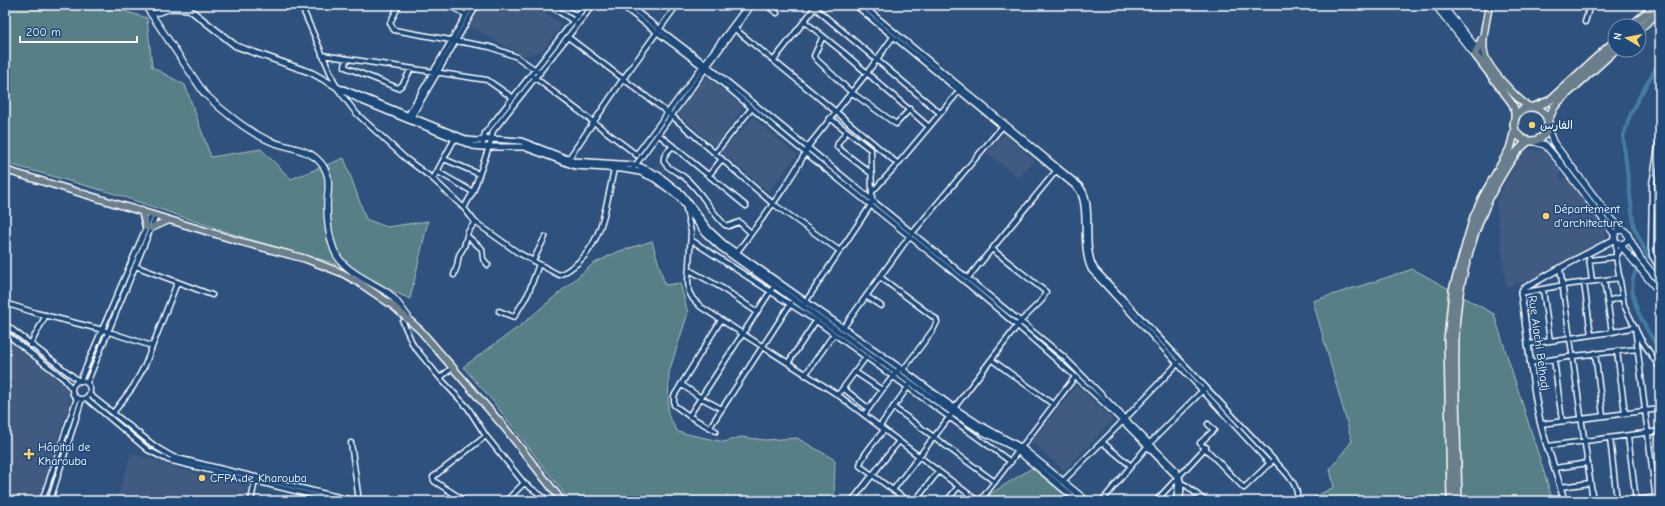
<svg xmlns="http://www.w3.org/2000/svg" width="1665" height="506" font-family="'Comic Neue','Playpen Sans Arabic',sans-serif">
<rect width="100%" height="100%" fill="#2e517d"/>
<filter id="ink" filterUnits="userSpaceOnUse"><feTurbulence type="fractalNoise" baseFrequency=".025" numOctaves="2"/><feDisplacementMap in="SourceGraphic" scale="8" xChannelSelector="R" yChannelSelector="G"/><feConvolveMatrix kernelMatrix="1 2 1 2 8 2 1 2 1" color-interpolation-filters="sRGB"/></filter>
<g filter="url(#ink)">
<path fill="#3f5a81" d="M480,5H535L562,25L542,51L523,56L468,25Z
M706,75L744,107L715,146L678,114Z
M753,118L797,155L769,192L721,152Z
M1004,134L1034,160L1019,178L987,153Z
M1529,150L1547,151L1561,170L1560,180L1567,178L1604,228L1607,240L1533,279L1506,287L1496,203L1501,190L1522,153Z
M5,338L65,385L68,389L70,401L68,407L38,501H5Z
M1076,386L1113,419L1065,471L1031,442Z
M131,453L188,471L249,486L247,501H116Z"/>
<path fill="#577f86" stroke="#abbfc2" d="M5,5H104L147,18L152,67L185,85L211,157L261,149L291,179L344,158L366,219L387,227L428,221L410,299L330,262L245,238L112,193L5,163Z
M652,241L665,285L680,283L688,313L669,372L668,415L678,432L724,442L741,437L765,440L797,438L835,460L834,501H570L491,399L463,367L520,326L593,264L617,252Z
M1413,269L1494,314L1553,501H1306L1334,487L1330,469L1352,441L1313,301Z
M1032,468L1072,501H985L990,494Z"/>
<g fill="none" stroke-linecap="round" stroke-linejoin="round">
<path stroke="#457ba2" stroke-width="4" d="M1647,258L1645,250L1634,227L1623,138L1629,118L1637,101L1660,61
M1638,267C1621,293 1646,328 1660,351"/>
<g stroke="#fff" stroke-width="7">
<path id="minor" d="M301,5L337,88L356,113L405,158L433,179L455,138
M399,5L390,23L394,30L490,47L517,57L540,73
M449,5L466,15
M549,5L575,22
M559,5L578,17
M621,5C648,26 676,46 703,67C738,95 771,126 807,154C904,232 1002,309 1094,394C1123,420 1149,449 1177,477L1178,485L1176,501
M628,5L708,66L1064,357L1174,468C1183,479 1182,487 1180,501
M766,5L777,13
M855,5L1077,188C1091,204 1079,247 1091,270L1270,464
M862,5L1080,186C1096,204 1081,245 1095,269L1273,459C1282,469 1302,486 1296,501
M815,8L940,113
M804,21L844,53L929,127
M1585,22L1590,5
M735,29L835,111L898,164
M823,36L814,56L817,60L851,92L896,124L910,109
M568,37L672,116L772,203L840,251
M322,55L487,80L513,98
M346,59L345,67L398,88L403,84L411,69
M774,60L817,5
M534,77L637,155
M407,117L472,5
M411,118L477,5
M847,131L838,143L837,147L872,174
M658,134L746,206
M1660,135L1652,184L1651,248L1652,256L1660,269
M673,146C669,150 662,155 664,162C666,168 679,173 684,177C701,190 710,211 725,225L729,226L739,222L751,233
M482,147L485,133L586,5
M715,153L752,108
M636,155L748,5
M444,159L479,174
M567,161L623,79L677,5
M632,170L752,5
M438,172L473,192
M709,175L722,159
M433,179L464,208L475,222L517,252L559,275C602,256 605,209 614,169
M873,191L896,166L960,90
M464,208L473,192L490,144L493,131L593,5
M686,209L691,232L688,281L689,292L693,299L701,307L838,395L978,501
M467,236L482,249L483,259L488,265
M691,240L816,321L1011,462
M1616,242V257L1625,242
M735,255C761,220 791,182 810,144L867,73L893,37
M1589,258L1592,281
M1589,260L1616,257L1624,305L1640,338L1660,368
M533,261L545,237
M135,266L212,295
M1560,268L1593,501
M689,270L722,288L757,312
M454,275L457,266L459,255L464,247L468,232L475,222
M880,277L936,319L937,322L933,330L903,370
M968,278L1056,171
M1604,280L1612,332
M1584,283L1591,335
M1543,289L1550,341
M1521,293L1564,285L1620,278
M866,296L881,306
M1607,301L1623,297
M5,303L36,313L103,330L152,346
M804,304L871,205L872,200L871,150L830,118
M499,311L514,317L528,294L539,264
M403,322L413,345L440,378L468,408L486,436L524,483L549,501
M5,324L79,381
M843,328L909,237L1002,127
M5,333L64,379L72,389
M1529,344L1612,332L1635,327L1656,501
M30,345L46,315
M1617,351L1625,413
M1595,353L1603,416
M1554,359L1562,421
M992,360L1054,405
M788,363L816,321
M1530,363L1574,356L1638,349
M855,372L882,390
M805,375L834,334
M440,378L453,367
M72 390a9 9 0 1 1 18 0a9 9 0 1 1-18 0Z
M80,381L152,214
M87,383L156,216
M681,384L701,398L722,409
M843,388L868,408
M89,394L156,447L173,457L355,501
M838,395L866,357
M86,398L148,450L168,460L336,501
M893,407L995,482
M954,408L1021,321L1042,300L1046,292L992,249
M113,413L133,387L145,365L177,283
M864,415L882,390L900,368
M689,416L772,289
M1208,424L1214,430L1200,443L1244,488L1271,462
M1541,424L1660,409
M880,426L910,384
M710,427L791,303
M884,430C878,438 860,457 860,466L908,501
M716,431L689,416L674,405V396L721,320
M1628,436L1636,500
M1610,438L1617,501
M1102,442L1131,466
M351,443L359,501
M1548,446L1660,431
M1555,468L1588,463
M1063,481L1122,422L1178,363
M1181,483L1187,486L1205,501
M1561,487L1590,483
M893,490L951,415
M42,501L77,398
M50,501L82,399
M251,501L255,480
M465,501L434,481L433,477L486,436
M506,501L524,483
M852,501L899,441
M915,501L938,472
M947,501L958,487
M980,501L1075,377
M1102,501L1150,443L1204,389
M1156,501L1206,447
M1625,501L1660,497"/>
</g>
<g stroke="#fff" stroke-width="8">
<path id="tertiary" d="M152,14L172,8L189,9L236,46L312,73L362,101L473,146L482,147H524L575,166L622,169L640,172L655,179L679,197L705,233L720,247L953,413L983,432L1013,447L1078,501
M343,89L468,140L477,141L491,139L521,141L573,161L635,165L641,167L658,175L682,194L709,230L724,244L900,368L954,408L980,425L1022,448L1087,501
M1564,501C1558,474 1546,448 1540,421C1531,379 1528,336 1521,293L1523,289L1571,262L1615,239"/>
</g>
<g stroke="#fff" stroke-width="8">
<path id="secondary" d="M145,5L204,93C221,110 248,132 270,141C284,147 304,148 316,158C333,173 328,186 327,205C327,219 329,237 334,250C343,272 371,281 388,293C396,299 402,309 408,317
M1435,5L1475,55
M1442,5L1487,61
M1548,129L1553,142L1608,215L1622,230
M1535,142L1545,145L1558,160L1615,235
M1614 237a7 7 0 1 1 14 0a7 7 0 1 1-14 0Z
M1627,234L1640,258L1660,282
M1619,243L1660,293"/>
</g>
<g stroke="#fff" stroke-width="9">
<path id="primary" d="M1489,5C1487,20 1481,37 1484,52C1486,67 1516,98 1529,107
M1482,38L1475,55L1511,102L1514,107L1515,120
M5,170L242,242L306,259L342,273L358,282L392,305L420,330L505,428L562,501
M142,211L146,227
M151,228L169,220"/>
</g>
<g stroke="#fff" stroke-width="10">
<path id="trunk" d="M1631,26L1656,5
M1639,29L1660,11
M1514 124a17 17 0 1 1 34 0a17 17 0 1 1-34 0Z
M1534,107L1549,101L1615,41
M1548,120L1554,107L1559,101L1615,50
M1451,501L1448,340L1453,290L1474,217L1483,197L1510,149L1515,130
M1458,501C1457,466 1456,430 1455,395C1455,368 1454,342 1456,316C1460,274 1475,225 1494,188C1503,173 1513,153 1527,142"/>
</g>
<use href="#minor" stroke="#1f4a7a" stroke-width="4"/>
<use href="#tertiary" stroke="#1f4a7a" stroke-width="5"/>
<use href="#secondary" stroke="#1f4a7a" stroke-width="5.5"/>
<use href="#primary" stroke="#6b7e8b" stroke-width="6"/>
<use href="#trunk" stroke="#6b7e8b" stroke-width="7"/>
</g>
</g>
<g fill="#ffd166" stroke="#1f4a7a" stroke-width="1.5">
<circle cx="1532" cy="125" r="4"/>
<circle cx="1546" cy="216" r="4"/>
<path d="M27 448h4v4h4v4h-4v4h-4v-4h-4v-4h4z"/>
<circle cx="202" cy="478" r="4"/>
</g>
<g text-anchor="middle" dominant-baseline="central" stroke-width="3" stroke-linejoin="round" paint-order="stroke">
<g font-size="12" fill="#fff" stroke="#1f4a7a" text-anchor="start">
<text x="1540" y="125">الفارس</text>
<text x="1554" y="209">Département<tspan x="1554" dy="14">d'architecture</tspan></text>
<text x="38" y="447">Hôpital de<tspan x="38" dy="14">Kharouba</tspan></text>
<text x="210" y="478">CFPA de Kharouba</text>
</g>
<g font-size="12" fill="#fff" stroke="#1f4a7a">
<text transform="translate(1539 343) rotate(82)">Rue Aiachi Belhadj</text>
</g>
</g>
<rect width="1665" height="506" fill="none" stroke="#1f4a7a" stroke-width="20"/>
<rect x="10" y="10" width="1645" height="486" fill="none" stroke="#fff" stroke-width="1.5" filter="url(#ink)"/>
<g transform="translate(1627 38) rotate(280)"><circle r="19" fill="#1f4a7a" stroke="#7992af"/>
<path d="M0-3L7 15L0 10L-7 15Z" fill="#ffd166"/>
<text y="-6" font-size="11" font-weight="bold" text-anchor="middle" fill="#ffffff">N</text>
</g>
<path d="M20 36v6h117v-6" fill="none" stroke="#ffffff" stroke-width="2"/>
<text x="26" y="36" font-size="12" fill="#ffffff" stroke="#1f4a7a" stroke-width="3" paint-order="stroke">200 m</text>
</svg>
